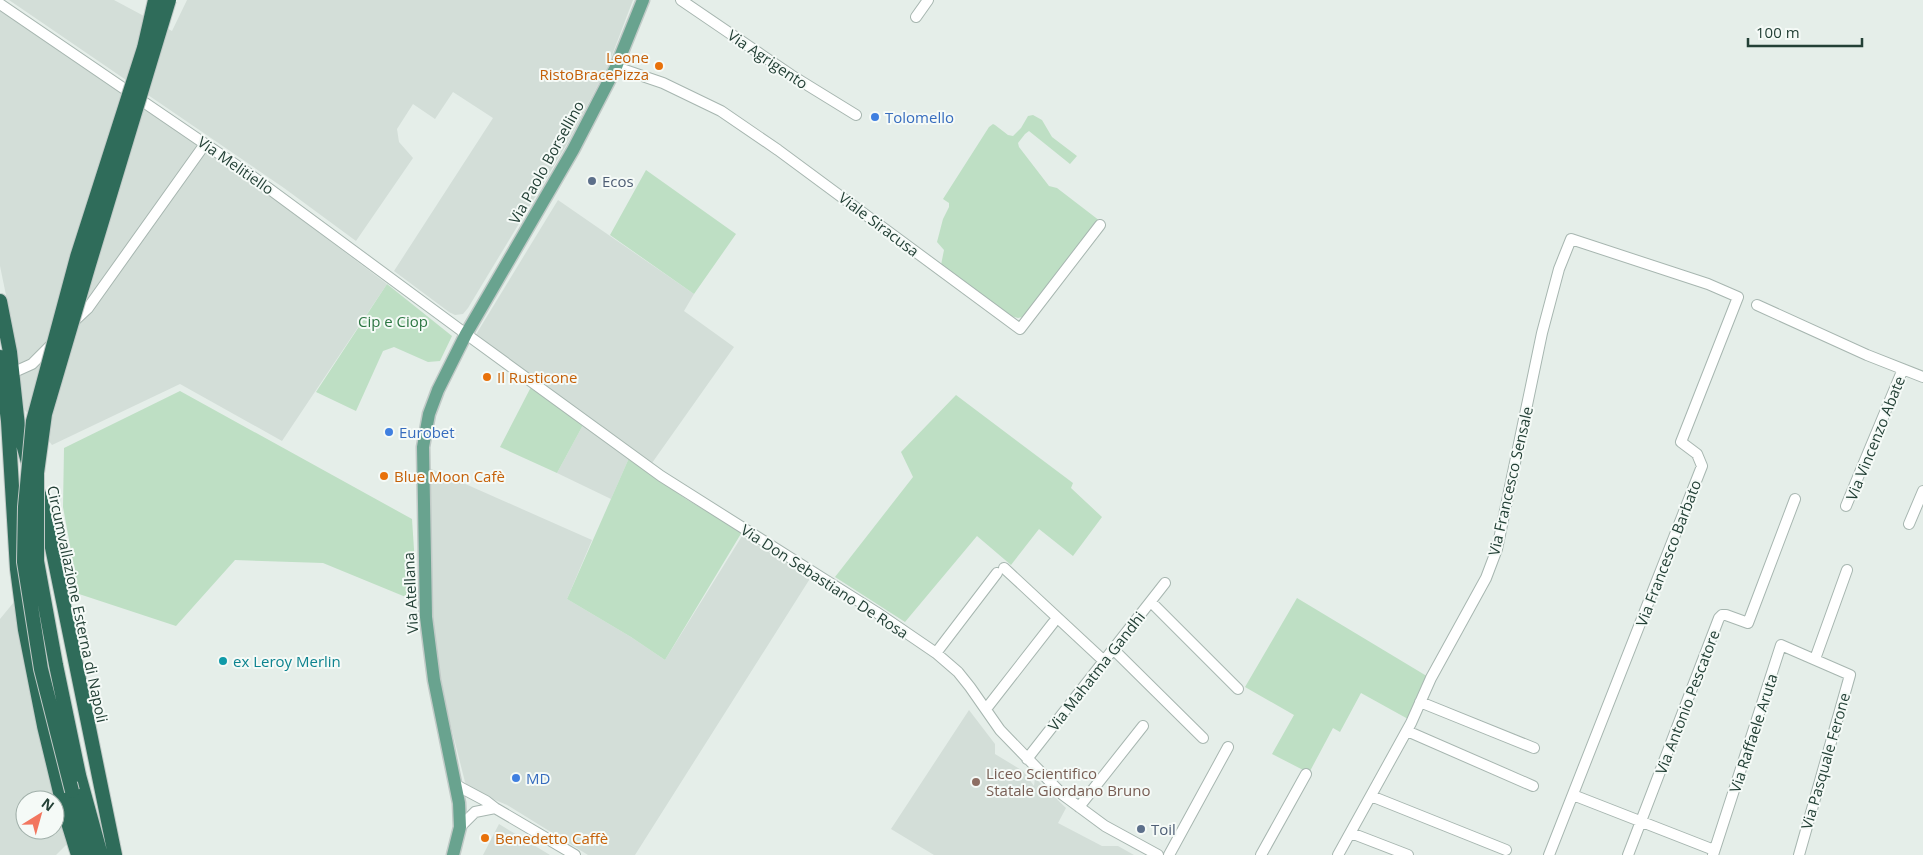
<svg xmlns="http://www.w3.org/2000/svg" width="1923" height="855" font-family="'Open Sans',sans-serif">
<rect width="100%" height="100%" fill="#e5eee9"/>
<path fill="#d3ded8" fill-rule="evenodd" d="M9,0H114L172,31L187,0H633L608,66L567,144L468,308L463,314L455,315L449,312L394,271L493,118L453,92L435,119L413,104L397,129L399,142L413,158L356,241L284,188Z
M0,11L253,183L387,284L282,441L180,384L52,445L24,409L14,334L0,266Z
M558,200L694,294L684,311L734,347L652,463L475,336Z
M583,425L629,458L611,499L557,473Z
M427,467L592,540L567,599L631,637L665,660L742,536L811,577L635,855H588L507,805L469,789L465,782L439,679L431,620Z
M14,602L18,634L37,729L69,842L56,855H0V619ZM25,800H55V830H25Z
M969,710L995,744V754L1023,771L1034,786L1035,778L1066,808L1058,823L1102,846H1118L1134,855H934L891,829Z
M499,824L550,855H483Z"/>
<path fill="#bedfc4" d="M1033,115L1042,120L1052,137L1077,156L1070,164L1029,131L1025,134L1018,143L1019,147L1049,186L1057,188L1100,221L1026,316L1018,318L1007,315L941,265L944,250L937,242L943,219L949,207V203L943,199L989,127L993,124L995,125L1008,135L1013,136L1021,128L1028,116Z
M646,170L736,234L694,294L610,235Z
M387,284L452,336L440,361L428,362L394,347L383,351L356,411L316,392Z
M531,387L583,425L557,473L500,447Z
M180,391L412,519L417,595L413,600L323,563L235,560L176,626L79,594L63,507L64,448Z
M956,395L1073,483L1071,488L1102,517L1073,556L1039,529L1011,565L977,536L905,622L835,577L913,477L901,452Z
M629,458L686,499L742,532L665,660L631,637L567,599Z
M1297,598L1430,678L1408,719L1361,693L1340,732L1333,728L1309,773L1272,754L1294,715L1245,687Z"/>
<g fill="none" stroke-linecap="round" stroke-linejoin="round">
<g stroke="#a7b6b0" stroke-width="12">
<path id="minor" d="M681,0L791,75L856,115
M0,4L252,176L466,334L661,476L876,612L936,653L958,672L970,687L1000,730L1063,795L1105,826L1158,855
M916,17L928,0
M616,67L663,83L721,111L778,150L1020,329L1100,225
M1757,305L1867,355L1923,377
M73,322L88,308L205,144
M12,373L32,364L53,343
M1846,506L1903,369
M1909,524L1923,491
M1004,568L1104,661
M1151,602L1238,689
M1114,650L1203,738
M936,653L997,573
M1815,659L1847,570
M1420,702L1534,748
M986,709L1053,623
M1407,731L1533,786
M1027,759L1165,583
M456,785L486,801L495,808L575,855
M1573,795L1714,850
M1371,796L1506,850
M1079,807L1143,726
M460,827L475,812L495,808
M1351,833L1408,855
M1169,855L1228,747
M1261,855L1306,774
M1338,855L1411,723L1431,678L1486,578L1497,549L1542,333L1559,269L1571,239L1708,284L1738,297L1681,442L1697,454L1702,466L1549,855
M1628,855L1719,618L1722,615H1726L1748,623L1795,499
M1713,855L1781,645L1850,675L1799,855"/>
</g>
<g stroke="#c1cac7" stroke-width="15">
<path id="major" d="M453,855L460,827L459,803L434,680L426,617L423,447L429,414L438,390L466,334L573,150L616,67L643,0"/>
</g>
<g stroke="#c1cac7" stroke-width="16">
<path id="highway" d="M0,301L10,352L18,426L29,466
M0,357L8,421L17,569L25,630L44,726L65,813L78,855
M39,494L46,518L115,855
M79,775L101,855
M72,791L90,855"/>
</g>
<use href="#minor" stroke="#fff" stroke-width="10"/>
<use href="#major" stroke="#69a38f" stroke-width="12"/>
<use href="#highway" stroke="#2f6c5a" stroke-width="14"/>
<g stroke="#c1cac7" stroke-width="16" stroke-linecap="butt">
<path id="highway-bridge" d="M79,775L56,665L37,561V473L45,414L88,268L169,0
M72,791L41,669L24,562L25,507L33,421L77,257L144,48L155,0"/>
</g>
<use href="#highway-bridge" stroke="#2f6c5a" stroke-width="14"/>
</g>
<g fill="#e8710a" stroke="#f5faf7" stroke-width="2">
<circle cx="659" cy="66" r="5"/>
<circle cx="487" cy="377" r="5"/>
<circle cx="384" cy="476" r="5"/>
<circle cx="485" cy="838" r="5"/>
</g>
<g fill="#3f7fe0" stroke="#f5faf7" stroke-width="2">
<circle cx="875" cy="117" r="5"/>
<circle cx="389" cy="432" r="5"/>
<circle cx="516" cy="778" r="5"/>
</g>
<g fill="#5c6f8a" stroke="#f5faf7" stroke-width="2">
<circle cx="592" cy="181" r="5"/>
<circle cx="1141" cy="829" r="5"/>
</g>
<circle fill="#0f9aa8" stroke="#f5faf7" stroke-width="2" cx="223" cy="661" r="5"/>
<circle fill="#8d6e63" stroke="#f5faf7" stroke-width="2" cx="976" cy="782" r="5"/>
<g text-anchor="middle" dominant-baseline="central" stroke-width="4" stroke-linejoin="round" paint-order="stroke">
<g font-size="15" fill="#c56008" stroke="#f5faf7" text-anchor="start">
<text x="649" y="57" text-anchor="end">Leone<tspan x="649" dy="17">RistoBracePizza</tspan></text>
<text x="497" y="377">Il Rusticone</text>
<text x="394" y="476">Blue Moon Cafè</text>
<text x="495" y="838">Benedetto Caffè</text>
</g>
<g font-size="15" fill="#234036" stroke="#f5faf7">
<text transform="translate(768 59) rotate(34)">Via Agrigento</text>
<text transform="translate(546 162) rotate(-61)">Via Paolo Borsellino</text>
<text transform="translate(236 165) rotate(35)">Via Melitiello</text>
<text transform="translate(879 224) rotate(37)">Viale Siracusa</text>
<text transform="translate(1875 438) rotate(-68)">Via Vincenzo Abate</text>
<text transform="translate(1510 481) rotate(-77)">Via Francesco Sensale</text>
<text transform="translate(1668 553) rotate(-69)">Via Francesco Barbato</text>
<text transform="translate(825 581) rotate(33)">Via Don Sebastiano De Rosa</text>
<text transform="translate(410 593) rotate(-93)">Via Atellana</text>
<text transform="translate(78 604) rotate(78)">Circumvallazione Esterna di Napoli</text>
<text transform="translate(1096 671) rotate(-52)">Via Mahatma Gandhi</text>
<text transform="translate(1687 702) rotate(-69)">Via Antonio Pescatore</text>
<text transform="translate(1753 733) rotate(-72)">Via Raffaele Aruta</text>
<text transform="translate(1825 761) rotate(-74)">Via Pasquale Ferone</text>
</g>
<g font-size="15" fill="#366cbe" stroke="#f5faf7" text-anchor="start">
<text x="885" y="117">Tolomello</text>
<text x="399" y="432">Eurobet</text>
<text x="526" y="778">MD</text>
</g>
<g font-size="15" fill="#4e5e75" stroke="#f5faf7" text-anchor="start">
<text x="602" y="181">Ecos</text>
<text x="1151" y="829">Toil</text>
</g>
<g font-size="15" fill="#2d7743" stroke="#f5faf7">
<text x="393" y="321">Cip e Ciop</text>
</g>
<g font-size="15" fill="#0d838f" stroke="#f5faf7" text-anchor="start">
<text x="233" y="661">ex Leroy Merlin</text>
</g>
<g font-size="15" fill="#785e54" stroke="#f5faf7" text-anchor="start">
<text x="986" y="773">Liceo Scientifico<tspan x="986" dy="17">Statale Giordano Bruno</tspan></text>
</g>
</g>
<g transform="translate(40 815) rotate(37)"><circle r="24" fill="#f5faf7" stroke="#a1b0aa"/>
<path d="M0-4L9 19L0 12L-9 19Z" fill="#f2765f"/>
<text y="-8" font-size="14" font-weight="bold" text-anchor="middle" fill="#234036">N</text>
</g>
<path d="M1748 38v8h114v-8" fill="none" stroke="#234036" stroke-width="2.5"/>
<text x="1756" y="38" font-size="15" fill="#234036" stroke="#f5faf7" stroke-width="4" paint-order="stroke">100 m</text>
</svg>
